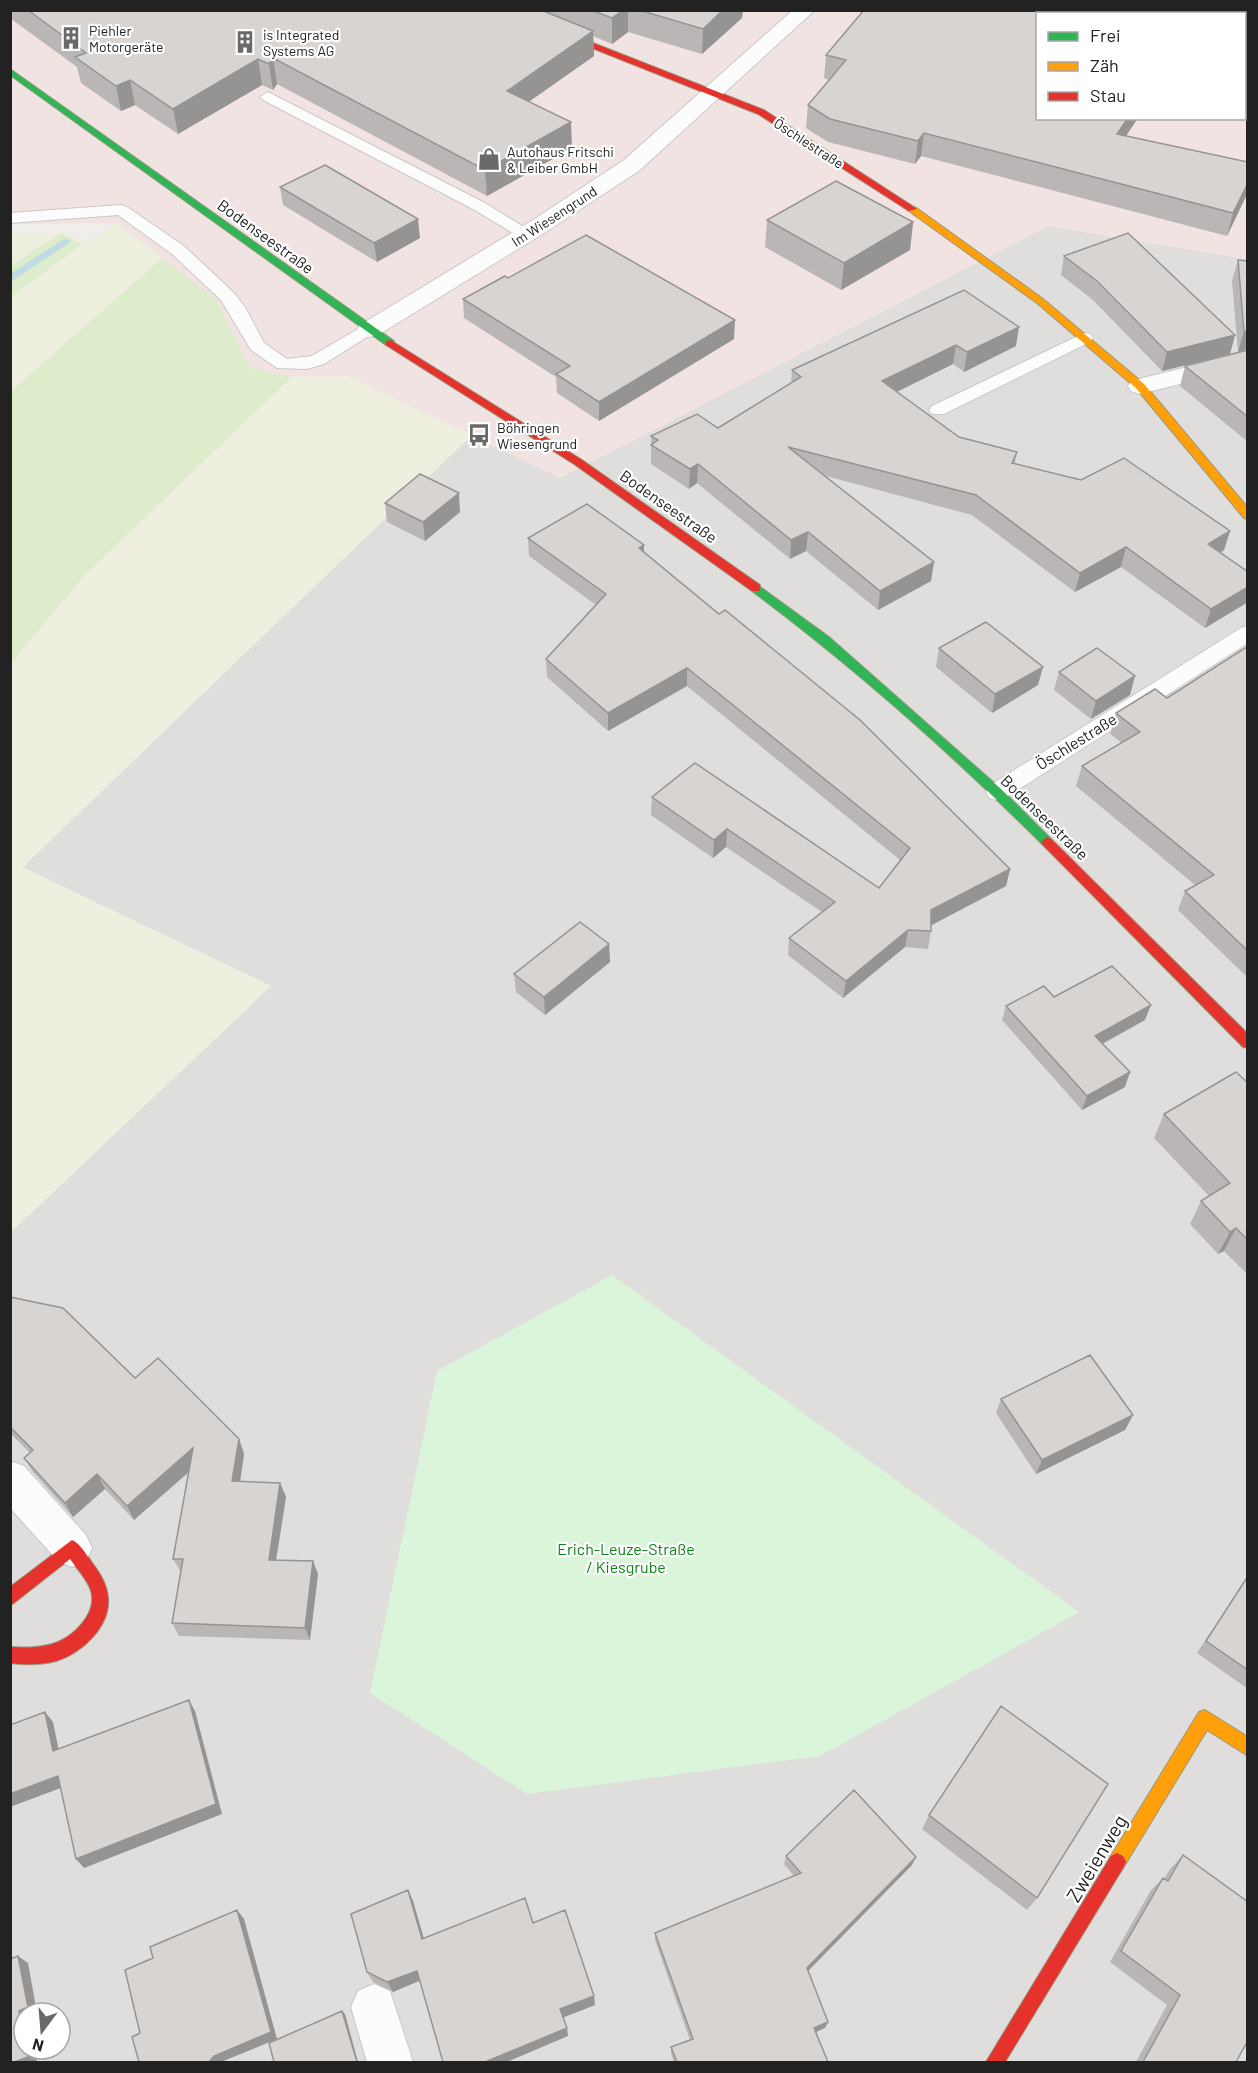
<svg xmlns="http://www.w3.org/2000/svg" width="1258" height="2073" font-family="Barlow,sans-serif">
<rect width="100%" height="100%" fill="#f0eeeb"/>
<path fill="#dfdedc" fill-rule="evenodd" d="M1048,226L1247,259V2062H11V1232L271,986L22,868L472,435L560,478ZM24,2013H60V2049H24Z"/>
<path fill="#f1e3e1" fill-rule="evenodd" d="M10,11H1247V259L1048,226L560,478L346,376L292,377L250,368L214,298L115,223L11,224ZM1038,14H1244V118H1038Z"/>
<path fill="#efefdf" d="M115,223L162,258L11,391V297L82,244Z
M61,233L11,265V234Z
M346,376L472,435L22,867L271,986L11,1232V663L84,576L292,377Z"/>
<path fill="#ddeccb" d="M61,233L82,244L11,297V265Z
M162,258L214,298L250,368L292,377L84,576L11,663V391Z"/>
<path fill="#daf5da" d="M612,1275L1079,1612L820,1756L527,1794L370,1693L437,1371Z"/>
<g fill="none" stroke-linecap="round" stroke-linejoin="round">
<path fill="#bfdbe3" fill-rule="evenodd" d="M64,239L72,241L10,282V274Z"/>
<g stroke="#c9c8c7" stroke-width="2">
<path id="lane" d="M268,92L485,203L535,234L533,238H521L473,209L263,100L260,97Z
M121,205L127,207L184,246L233,292L245,307L264,343L287,359L312,356L363,326H375L378,330L324,364L307,369L277,368L251,350L221,300L172,254L118,215L10,223V213Z
M1084,333L1090,334L1093,338L1090,342L944,414H932L929,410L932,406Z
M1248,626V643L1005,798L997,800L989,798L986,792L989,786L1241,628Z"/>
</g>
<g stroke="#c9c8c7" stroke-width="2">
<path id="street" d="M793,10H815L640,170L549,230L378,335L369,337L360,335L357,330L360,325L533,220L624,160Z
M1248,352V367L1140,394L1131,391L1128,386L1131,381Z
M10,1461L24,1466L86,1535L92,1548L86,1561L72,1567L58,1561L10,1508Z
M374,1984L390,1991L413,2062H367L351,2007L358,1991Z"/>
</g>
<g stroke="#999a82" stroke-width="2">
<path id="fast" d="M10,69L394,341V345H386L10,75Z
M756,584L829,637L1001,789L1051,839L1053,842L1051,845H1043C952,754 855,668 752,591V585Z"/>
</g>
<g stroke="#999a82" stroke-width="2">
<path id="slow" d="M909,207H915L1043,299L1144,384L1248,508V519L1244,518L1136,388L1037,303L909,211Z
M1205,1710L1248,1737V1756L1207,1730L1123,1868L1117,1871L1111,1868L1108,1862L1111,1856L1199,1712Z"/>
</g>
<g stroke="#999a82" stroke-width="2">
<path id="jam" d="M496,10H509L764,110L917,209L909,211L758,114Z
M390,340L582,460L760,585V591H752L574,464L386,345V341Z
M1047,837L1051,839L1248,1034V1048L1243,1047L1043,845L1041,842Z
M72,1540C81,1544 87,1556 93,1564C100,1573 107,1585 108,1597C111,1626 82,1653 56,1661C41,1665 26,1665 10,1663V1647C42,1649 67,1646 86,1618C91,1610 94,1601 91,1591C88,1580 77,1569 70,1559L10,1606V1587Z
M1117,1853L1123,1856L1126,1862L1123,1868L1005,2062H986L1111,1856Z"/>
</g>
<use href="#lane" fill="#fdfcfc" fill-rule="evenodd"/>
<use href="#street" fill="#fdfcfc" fill-rule="evenodd"/>
<use href="#fast" fill="#30b455" fill-rule="evenodd"/>
<use href="#slow" fill="#ff9f0a" fill-rule="evenodd"/>
<use href="#jam" fill="#e5322d" fill-rule="evenodd"/>
</g>
<path fill="#b9b6b5" d="M10,10H743L742,18L702,54L628,32L612,44L593,36L594,56L529,102L572,148L487,196L277,84L273,90L262,85L178,134L135,105L121,111L81,83L77,67L10,18Z
M1248,10V64L1245,63V14Z
M1038,14L1127,136L1248,162V192L1227,236L921,156L915,164L828,142L806,128L808,105L829,80L824,78L826,55Z
M280,187L420,238L377,262L283,205Z
M767,220L913,222L910,250L841,290L765,247Z
M1064,256L1235,335L1230,354L1162,371L1093,300L1061,275Z
M1238,260L1248,261V442L1180,386L1185,366L1238,352L1232,281Z
M508,278L734,339L599,421L557,393L556,377L464,318L463,299Z
M964,290L1016,346L964,372L953,364L897,392L959,437L1017,452L1015,463L1230,531L1224,550L1220,553L1248,572V602L1205,628L1121,567L1075,592L972,515L826,476L931,581L878,610L806,551L790,559L697,483L689,489L651,464V436L718,428L791,384L792,370Z
M385,503L460,512L425,541L387,522Z
M528,538L644,545V553L1010,869L1006,886L931,925V931L928,949L905,947L843,998L788,955L789,938L822,912L726,847L713,858L651,815L652,797L879,888L900,860L687,686L608,731L547,677L546,659L596,605L529,556Z
M1248,646V978L1178,910L1185,891L1195,885L1076,786L1082,766L1122,743L1110,734L1116,713L1167,698Z
M939,648L1038,685L992,713L936,667Z
M1059,672L1135,676L1130,695L1091,719L1054,690Z
M609,944L610,962L545,1015L516,992L514,974Z
M1054,997L1145,1020L1103,1044L1125,1087L1082,1110L1002,1020L1006,1006Z
M1248,1083V1275L1224,1251L1218,1254L1190,1224L1201,1201L1209,1196L1154,1138L1164,1114Z
M10,1297L135,1378L239,1439L244,1454L240,1481L280,1483L286,1497L276,1560L313,1561L318,1574L310,1640L179,1636L172,1623L181,1572L173,1559L189,1472L134,1520L105,1489L73,1517L33,1472L24,1458L30,1453L10,1433Z
M1001,1399L1133,1415L1125,1430L1036,1474L996,1413Z
M1248,1575V1689L1197,1653Z
M929,1815L1037,1898L1027,1910L922,1829Z
M1183,1855L1236,2062H1136L1167,2005L1110,1962L1151,1890L1163,1878L1164,1879L1170,1869Z
M786,1856L912,1865L808,1971L828,2022L825,2028L816,2032L828,2062H674L671,2053V2047L690,2040L655,1940V1933L794,1876L784,1864Z
M408,1890L413,1901L423,1938L533,1923L595,2005L563,2017L567,2028L568,2036L419,1981L393,1992L373,1982L367,1972Z"/>
<path fill="#969493" d="M623,10H628V32L612,44V18Z
M723,10H743L742,18L702,54L703,29Z
M1117,10H1129L1127,14H1115Z
M593,31L594,56L508,116L507,91Z
M273,58L277,84L273,90L269,64Z
M258,59L262,85L178,134L173,109Z
M130,80L135,105L121,111L116,86Z
M1128,118H1138L1112,157L1117,134Z
M571,122L572,148L487,196L485,170Z
M924,133L921,156L915,164L918,141Z
M1248,183V192L1227,236L1233,213Z
M418,219L420,238L377,262L374,243Z
M913,222L910,250L841,290L844,263Z
M735,320L734,339L599,421V402Z
M1019,327L1016,346L964,372L967,352Z
M1248,331V351L1238,352L1244,332Z
M1235,335L1230,354L1162,371L1167,352Z
M956,345L953,364L880,400L882,381Z
M698,464L697,483L689,489L690,469Z
M459,493L460,512L425,541L423,522Z
M1230,531L1224,550L1202,564L1208,544Z
M808,532L806,551L790,559L791,540Z
M644,545V563L639,548Z
M1126,547L1121,567L1075,592L1080,573Z
M934,562L931,581L878,610L880,591Z
M1248,587V602L1205,628L1211,609Z
M1043,667L1038,685L992,713L995,694Z
M687,668V686L608,731V713Z
M1135,676L1130,695L1091,719L1096,701Z
M727,829L726,847L713,858L714,840Z
M1010,869L1006,886L928,927L931,910Z
M908,930L905,947L843,998L846,981Z
M609,944L610,962L545,1015L544,997Z
M1151,1005L1145,1020L1090,1050L1095,1036Z
M1130,1072L1125,1087L1082,1110L1087,1096Z
M1236,1228L1224,1251L1218,1254L1230,1232Z
M1133,1415L1125,1430L1036,1474L1042,1460Z
M239,1439L244,1454L238,1495L232,1481Z
M193,1448L199,1463L134,1520L127,1506Z
M97,1474L105,1489L73,1517L65,1503Z
M280,1483L286,1497L274,1573L269,1560Z
M313,1561L318,1574L310,1640L305,1628Z
M189,1700L195,1711L222,1814L84,1868L76,1859Z
M45,1712L53,1722L61,1761L53,1751Z
M58,1776L66,1786L10,1807V1794Z
M916,1857L912,1865L804,1975L807,1968Z
M408,1890L413,1901L427,1949L422,1939Z
M237,1910L244,1919L277,2039L221,2062H209Z
M18,1956L28,1963L37,2013H24V2037L19,2011Z
M417,1971L421,1980L393,1992L387,1982Z
M594,1996L595,2005L562,2018L560,2009Z
M342,2011L345,2014L358,2062H357Z
M828,2022L825,2028L811,2034L814,2028Z
M567,2028L568,2036L507,2062H485Z
M26,2049H35L37,2062H14Z"/>
<path fill="#d7d4d2" stroke="#969493" stroke-width="1.5" d="M28,10H541L593,31L507,91L571,122L485,170L273,58L269,64L258,59L173,109L130,80L116,86L75,57L86,53Z
M591,10H623L612,18Z
M639,10H723L703,29Z
M864,10H1117L1115,14H1038V118H1128L1117,134L1248,162V183L1233,213L924,133L918,141L830,119L808,105L846,60L826,55Z
M1206,10H1248V39L1245,38V14H1205Z
M325,165L418,219L374,243L280,187Z
M836,181L913,222L844,263L767,220Z
M1128,233L1235,335L1167,352L1097,281L1064,256Z
M586,235L735,320L599,402L556,374L570,366L463,299L505,276L508,278Z
M1238,260L1248,261V331L1244,332Z
M964,290L1019,327L967,352L956,345L882,381L959,437L1017,452L1012,463L1081,480L1124,458L1230,531L1208,544L1248,572V587L1211,609L1126,547L1080,573L976,495L788,447L934,562L880,591L808,532L791,540L698,464L690,469L651,445L658,440L651,436L697,414L718,428L801,377L792,370Z
M1248,350V417L1185,366Z
M420,474L459,493L423,522L385,503Z
M587,504L644,545L639,548L719,614L725,610L860,720L1010,869L931,910V931L908,930L846,981L789,938L835,902L727,829L714,840L652,797L695,763L879,888L910,848L687,668L608,713L546,659L606,594L528,538Z
M986,622L1043,667L995,694L939,648Z
M1248,646V951L1185,891L1214,875L1082,766L1140,732L1116,713L1155,689L1167,698Z
M1097,648L1135,676L1096,701L1059,672Z
M580,922L609,944L544,997L514,974Z
M1112,966L1151,1005L1095,1036L1130,1072L1087,1096L1006,1006L1044,986L1054,997Z
M1236,1072L1248,1083V1240L1236,1228L1230,1232L1201,1201L1230,1183L1164,1114Z
M10,1297L63,1308L135,1378L158,1358L239,1439L232,1481L280,1483L269,1560L313,1561L305,1628L172,1623L183,1559H173L193,1448L127,1506L97,1474L65,1503L24,1458L33,1450L10,1427Z
M1090,1355L1133,1415L1042,1460L1001,1399Z
M1248,1576V1670L1206,1641Z
M189,1700L216,1804L76,1859L58,1776L10,1794V1725L45,1712L53,1751Z
M1001,1706L1108,1784L1037,1898L929,1815Z
M854,1790L916,1857L807,1968L828,2022L814,2028L828,2062H677L671,2047L693,2039L655,1933L801,1873L786,1856Z
M1183,1855L1248,1902V2040L1236,2062H1143L1180,1995L1121,1951L1163,1878L1168,1881Z
M408,1890L422,1939L525,1898L533,1923L565,1910L594,1996L560,2009L567,2028L485,2062H443L417,1971L387,1982L367,1972L351,1914Z
M237,1910L271,2032L214,2056L209,2062H139L132,2037L140,2033L125,1970L153,1958L150,1947Z
M18,1956L28,2007L19,2011L24,2037V2049H26L28,2057L14,2062H10V1959Z
M342,2011L357,2062H274L269,2043Z"/>
<defs>
<g id="building-bare" transform="scale(1.8)"><path d="M-4-6H4V6H1V3H-1V6H-4ZM-2.5-4.3h1.7v1.8h-1.7ZM.8-4.3h1.7v1.8H.8ZM-2.5-1h1.7V.8h-1.7ZM.8-1h1.7V.8H.8Z" fill="#6a6968" stroke="#fff" stroke-width="2.5" paint-order="stroke"/></g>
<g id="shop-bare" transform="scale(1.8)"><path d="M-5-2.5h2.3a2.7 3.5 0 0 1 5.4 0H5L5.5 6h-11ZM-1.5-2.5h3a1.5 2.3 0 0 0-3 0Z" fill="#6a6968" stroke="#fff" stroke-width="2.5" paint-order="stroke"/></g>
<g id="bus-bare" transform="scale(1.8)"><path d="M-5-6H5V4H4V6H2V4H-2V6H-4V4H-5ZM-3.5-4V0h7V-4ZM-3.5 1.2v1.5H-2V1.2ZM2 1.2v1.5H3.5V1.2Z" fill="#6a6968" stroke="#fff" stroke-width="2.5" paint-order="stroke"/></g>
</defs>
<g fill-rule="evenodd">
<use href="#building-bare" x="71" y="38"/>
<use href="#building-bare" x="245" y="42"/>
<use href="#shop-bare" x="489" y="159"/>
<use href="#bus-bare" x="479" y="435"/>
</g>
<g text-anchor="middle" dominant-baseline="central" stroke-width="4.5" stroke-linejoin="round" paint-order="stroke">
<g font-size="14" fill="#222" stroke="#fff" text-anchor="start">
<text x="89" y="30">Piehler<tspan x="89" dy="16">Motorgeräte</tspan></text>
<text x="263" y="34">is Integrated<tspan x="263" dy="16">Systems AG</tspan></text>
<text x="507" y="151">Autohaus Fritschi<tspan x="507" dy="16">&amp; Leiber GmbH</tspan></text>
<text x="497" y="427">Böhringen<tspan x="497" dy="16">Wiesengrund</tspan></text>
</g>
<g font-size="14" fill="#222" stroke="#fff">
<text transform="translate(809 143) rotate(33)">Öschlestraße</text>
<text transform="translate(554 216) rotate(-33)">Im Wiesengrund</text>
</g>
<g font-size="16" fill="#222" stroke="#fff">
<text transform="translate(266 236) rotate(36)">Bodenseestraße</text>
<text transform="translate(669 506) rotate(35)">Bodenseestraße</text>
<text transform="translate(1076 741) rotate(-32)">Öschlestraße</text>
<text transform="translate(1045 817) rotate(44)">Bodenseestraße</text>
</g>
<g font-size="16" fill="#0c8416" stroke="#fff">
<text x="626" y="1548">Erich-Leuze-Straße<tspan x="626" dy="18">/ Kiesgrube</tspan></text>
</g>
<g font-size="20" fill="#222" stroke="#fff">
<text transform="translate(1096 1858) rotate(-59)">Zweienweg</text>
</g>
</g>
<rect width="1258" height="2073" fill="none" stroke="#222222" stroke-width="24"/>
<rect x="1036" y="12" width="210" height="108" fill="#ffffff" stroke="#a7a7a7" stroke-width="1.5"/>
<rect x="1048" y="32" width="30" height="9" fill="#30b455" stroke="#a7a7a7" stroke-width="1.5"/>
<text x="1090" y="42" font-size="18" fill="#222222">Frei</text>
<rect x="1048" y="62" width="30" height="9" fill="#ff9f0a" stroke="#a7a7a7" stroke-width="1.5"/>
<text x="1090" y="72" font-size="18" fill="#222222">Zäh</text>
<rect x="1048" y="92" width="30" height="9" fill="#e5322d" stroke="#a7a7a7" stroke-width="1.5"/>
<text x="1090" y="102" font-size="18" fill="#222222">Stau</text>
<g transform="translate(42 2031) rotate(196)"><circle r="28" fill="#ffffff" stroke="#a7a7a7" stroke-width="1.5"/>
<path d="M0-4.5L10 22L0 15L-10 22Z" fill="#6a6968"/>
<text y="-9" font-size="16" font-weight="bold" text-anchor="middle" fill="#222222">N</text>
</g>
</svg>
